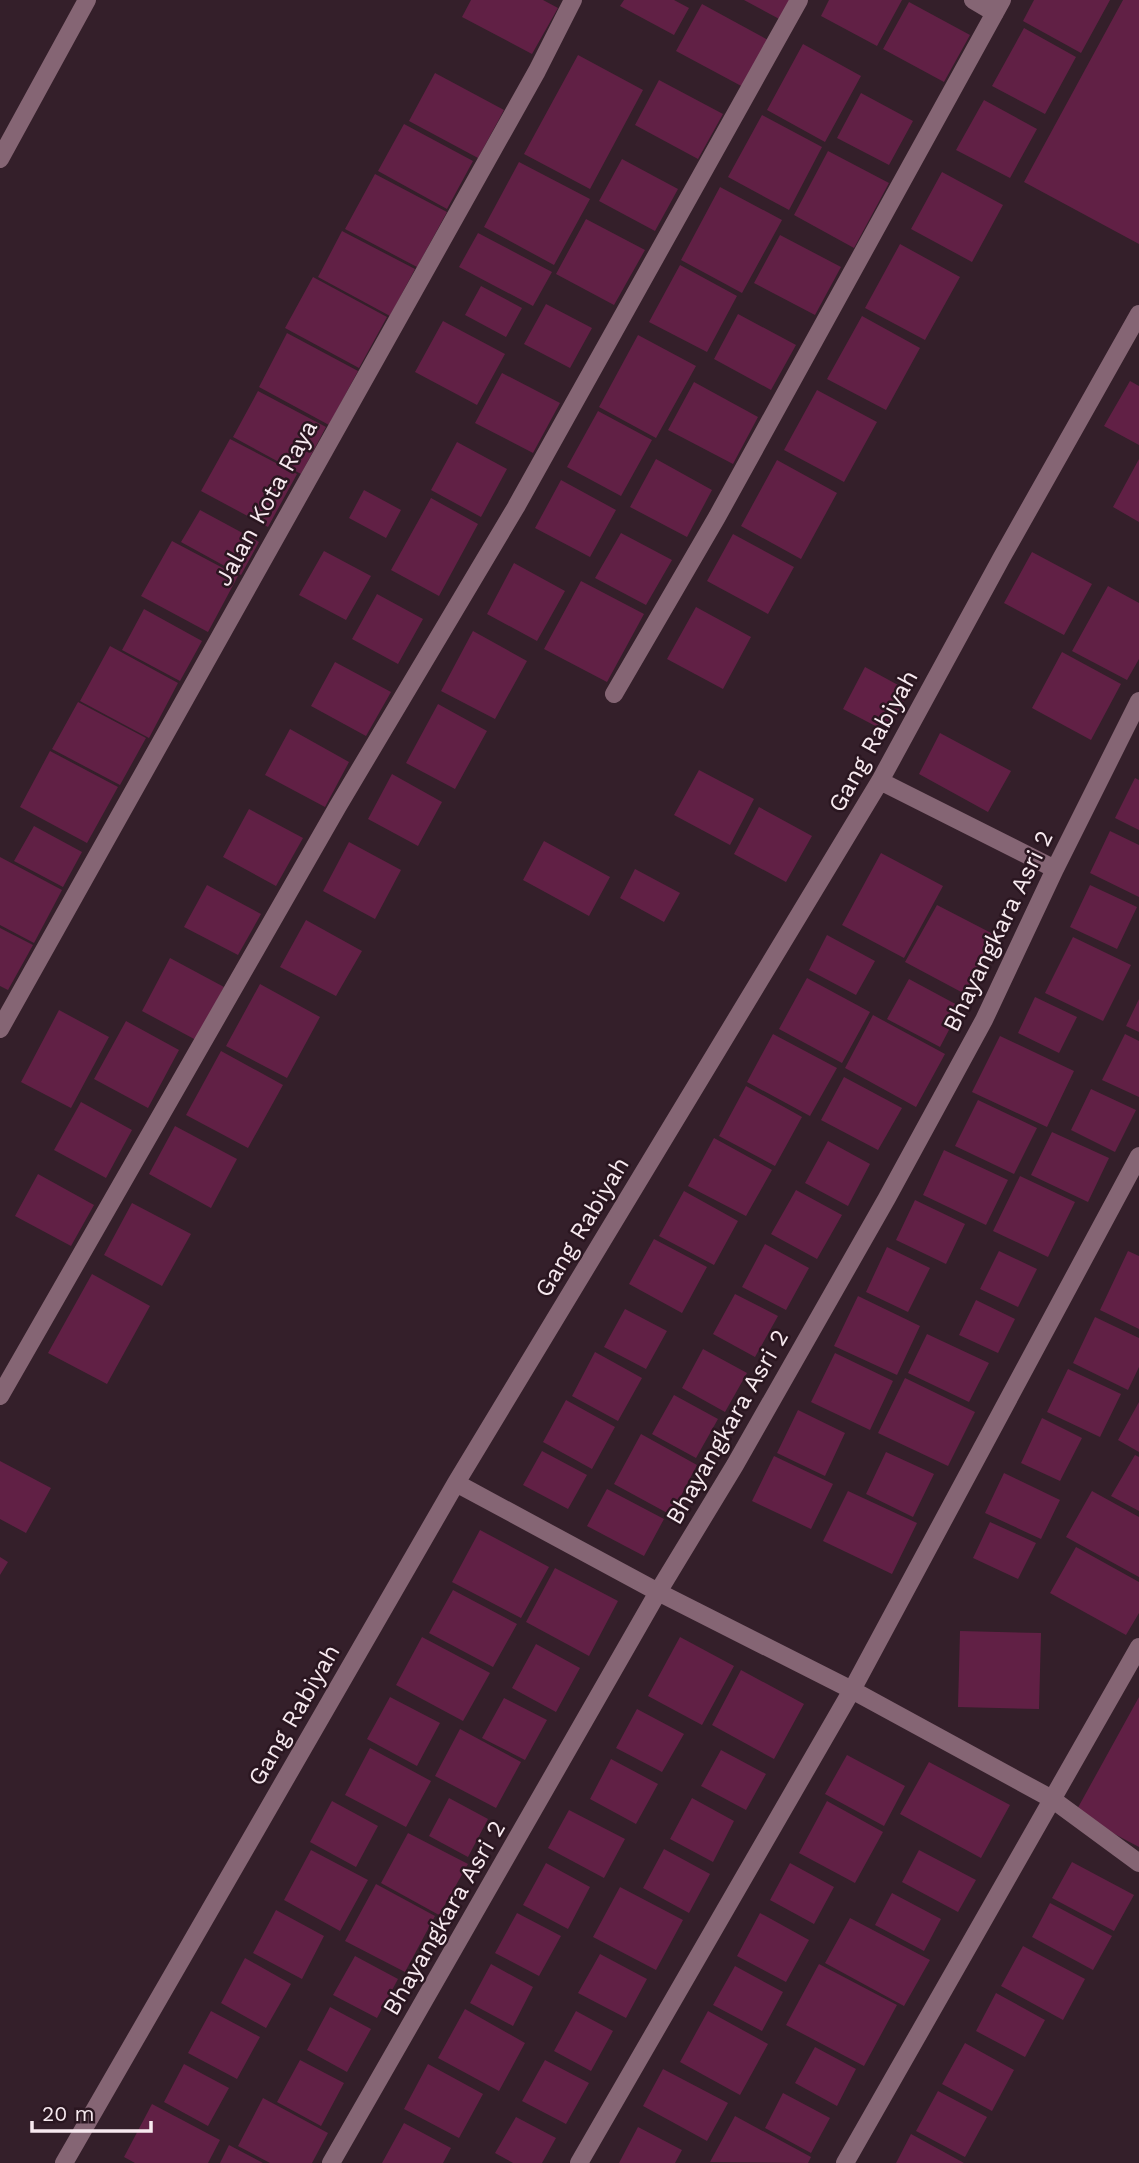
<svg xmlns="http://www.w3.org/2000/svg" width="1139" height="2163" font-family="'Work Sans',sans-serif">
<rect width="100%" height="100%" fill="#341f2a"/>
<path fill="#612045" d="M471,0H543L558,8L532,54L462,17Z
M624,0H674L689,8L674,35L620,6Z
M744,0H794L783,21Z
M829,0H902L877,46L821,16Z
M1034,0H1110L1081,53L1023,21Z
M1123,0H1139V244L1024,182Z
M909,2L970,35L944,82L883,49Z
M702,4L770,41L745,88L676,51Z
M1024,28L1076,57L1045,114L992,86Z
M803,44L861,76L825,142L767,110Z
M578,55L643,90L590,189L524,154Z
M435,73L504,110L478,158L409,121Z
M659,80L723,114L698,159L635,125Z
M861,93L913,121L889,165L837,138Z
M984,100L1037,129L1010,178L956,150Z
M762,115L822,147L789,210L728,177Z
M404,124L473,161L447,209L378,171Z
M828,151L889,183L854,248L794,215Z
M622,159L678,189L655,231L599,201Z
M519,162L590,199L554,265L484,227Z
M942,172L1003,205L972,262L911,229Z
M375,174L447,212L417,267L345,229Z
M720,187L782,220L742,293L681,260Z
M586,219L645,250L614,305L556,274Z
M342,231L415,269L390,316L318,277Z
M478,233L552,272L533,306L459,267Z
M780,235L841,267L815,315L754,283Z
M900,244L960,277L925,340L865,308Z
M680,265L737,296L707,352L649,322Z
M313,277L387,317L359,368L285,328Z
M481,286L522,308L506,337L465,315Z
M546,304L592,328L570,368L524,344Z
M738,314L796,345L771,390L714,359Z
M862,316L920,348L886,410L827,379Z
M443,321L505,354L477,405L415,372Z
M287,333L358,371L329,425L259,387Z
M638,335L696,366L656,438L599,407Z
M502,373L560,403L533,453L475,423Z
M1130,381L1139,386V445L1104,426Z
M694,382L758,417L733,464L668,430Z
M817,390L877,422L844,482L784,450Z
M258,391L326,427L301,474L233,437Z
M598,411L652,440L621,496L567,467Z
M230,439L297,474L268,527L201,491Z
M457,442L507,469L481,517L431,490Z
M656,459L712,490L687,537L630,507Z
M1139,459V522L1113,507Z
M777,460L837,493L801,559L741,526Z
M561,480L616,510L590,557L535,528Z
M364,490L401,510L386,538L349,518Z
M431,498L478,524L439,596L391,570Z
M200,510L259,542L241,575L181,542Z
M621,533L672,560L646,605L595,578Z
M733,534L794,567L768,614L707,581Z
M172,541L238,576L208,632L141,596Z
M324,551L371,576L346,620L299,595Z
M1032,552L1092,584L1064,635L1004,603Z
M514,563L565,591L537,641L487,614Z
M581,581L644,614L607,682L544,649Z
M1108,586L1139,603V659L1127,680L1072,651Z
M377,594L423,619L398,664L352,639Z
M696,607L751,637L723,689L667,659Z
M144,609L202,641L180,681L122,650Z
M473,631L527,661L495,719L441,691Z
M110,646L178,683L149,738L80,701Z
M1062,652L1121,684L1091,740L1032,708Z
M335,662L391,692L366,736L311,706Z
M865,667L909,691L887,732L843,709Z
M78,702L146,738L120,785L52,749Z
M438,704L487,731L455,789L406,763Z
M290,729L349,762L325,807L265,775Z
M940,733L1011,771L988,812L919,774Z
M50,751L118,787L87,843L20,807Z
M699,770L754,799L730,845L674,815Z
M392,774L442,802L418,846L368,819Z
M1135,778L1139,780V830L1115,818Z
M759,807L812,836L786,882L734,854Z
M249,809L303,838L276,886L223,857Z
M34,826L82,852L63,887L14,861Z
M1110,831L1139,845V897L1090,873Z
M544,841L610,877L589,916L523,880Z
M349,842L401,870L375,919L323,891Z
M881,853L943,886L904,958L842,925Z
M0,857L62,890L34,943L0,925Z
M635,869L680,893L664,922L620,898Z
M207,885L261,914L238,955L184,927Z
M1090,885L1137,907L1117,949L1070,927Z
M937,905L997,936L965,994L905,962Z
M306,920L362,951L336,996L280,967Z
M0,928L33,945L8,990L0,986Z
M827,935L875,961L856,995L809,970Z
M1073,937L1131,965L1103,1021L1045,993Z
M170,958L224,987L196,1040L142,1011Z
M807,978L870,1012L842,1063L779,1029Z
M909,979L961,1007L940,1047L887,1019Z
M260,984L320,1017L287,1078L226,1046Z
M1035,997L1077,1017L1059,1053L1018,1033Z
M1139,999V1032L1126,1026Z
M59,1010L109,1037L71,1108L21,1082Z
M873,1015L945,1054L916,1107L845,1068Z
M126,1021L179,1050L148,1108L94,1079Z
M773,1034L837,1068L810,1116L747,1082Z
M1125,1034L1139,1041V1097L1102,1080Z
M1000,1036L1074,1071L1047,1127L972,1092Z
M221,1051L283,1085L248,1148L186,1115Z
M844,1077L902,1108L878,1150L821,1120Z
M746,1086L802,1117L775,1166L719,1136Z
M1091,1089L1136,1110L1115,1152L1071,1130Z
M978,1100L1037,1128L1014,1174L955,1146Z
M81,1102L132,1130L106,1178L54,1150Z
M175,1126L237,1159L211,1208L149,1174Z
M1052,1132L1109,1158L1088,1202L1031,1175Z
M714,1138L772,1170L746,1216L688,1186Z
M828,1141L870,1164L848,1206L805,1183Z
M944,1150L1008,1180L986,1225L923,1195Z
M38,1174L94,1205L71,1246L15,1216Z
M1020,1176L1075,1202L1048,1257L993,1231Z
M796,1190L842,1215L817,1259L771,1234Z
M684,1191L738,1221L714,1265L659,1236Z
M915,1200L965,1224L946,1264L896,1240Z
M132,1203L191,1234L162,1286L104,1255Z
M654,1239L707,1267L682,1313L629,1284Z
M765,1244L809,1268L786,1310L742,1287Z
M887,1247L930,1268L908,1312L866,1292Z
M999,1251L1037,1269L1018,1307L980,1289Z
M1128,1251L1139,1256V1329L1100,1310Z
M92,1274L150,1306L107,1384L48,1353Z
M735,1294L778,1316L755,1357L713,1334Z
M858,1296L920,1326L897,1375L834,1346Z
M976,1300L1015,1319L998,1353L959,1335Z
M625,1309L667,1331L646,1369L604,1347Z
M1095,1317L1139,1338V1367L1128,1390L1073,1363Z
M927,1334L989,1363L969,1402L908,1373Z
M703,1349L747,1373L725,1412L682,1388Z
M595,1352L642,1378L618,1421L572,1396Z
M835,1353L893,1381L870,1430L811,1402Z
M1068,1369L1121,1394L1100,1437L1047,1412Z
M905,1378L975,1412L948,1466L878,1433Z
M674,1395L718,1419L696,1458L652,1434Z
M566,1400L615,1427L592,1469L543,1442Z
M1139,1402V1452L1118,1440Z
M798,1410L845,1433L825,1476L777,1453Z
M1042,1418L1082,1438L1060,1481L1021,1463Z
M641,1434L697,1465L671,1515L614,1484Z
M542,1451L587,1475L568,1509L523,1485Z
M886,1452L934,1474L913,1517L866,1494Z
M1135,1455L1139,1457V1511L1111,1496Z
M774,1456L833,1484L811,1529L752,1501Z
M0,1461L51,1488L26,1533L0,1519Z
M1004,1473L1060,1500L1041,1539L985,1513Z
M607,1489L664,1519L644,1556L587,1526Z
M848,1491L917,1523L892,1574L823,1541Z
M1092,1491L1139,1517V1577L1066,1537Z
M990,1522L1036,1543L1018,1579L973,1558Z
M480,1530L549,1567L521,1618L452,1582Z
M1076,1547L1139,1582V1613L1126,1635L1050,1593Z
M0,1557L8,1562L0,1575Z
M555,1568L618,1601L589,1656L526,1622Z
M453,1590L517,1624L493,1667L429,1633Z
M960,1631L1041,1633L1039,1709L958,1707Z
M422,1637L490,1673L463,1721L396,1685Z
M680,1637L734,1666L702,1725L648,1696Z
M536,1644L580,1668L556,1712L512,1688Z
M741,1670L804,1704L774,1759L712,1725Z
M390,1697L440,1723L417,1766L367,1739Z
M1139,1697V1847L1075,1813Z
M504,1698L547,1720L525,1760L482,1738Z
M637,1709L684,1734L662,1772L616,1748Z
M460,1729L521,1762L496,1808L435,1776Z
M370,1748L431,1781L406,1827L345,1795Z
M721,1750L766,1774L746,1810L701,1786Z
M847,1755L905,1786L884,1826L825,1794Z
M611,1759L658,1784L636,1824L590,1799Z
M929,1762L1010,1805L981,1858L900,1814Z
M449,1798L488,1819L468,1857L429,1836Z
M692,1798L734,1821L713,1862L670,1839Z
M332,1801L378,1826L356,1867L310,1842Z
M827,1801L883,1832L855,1883L799,1853Z
M569,1810L625,1839L604,1878L548,1848Z
M408,1833L468,1864L439,1915L381,1883Z
M664,1849L710,1874L689,1913L643,1888Z
M311,1850L368,1880L340,1931L284,1900Z
M919,1850L976,1880L958,1912L902,1882Z
M1072,1862L1134,1895L1114,1931L1052,1898Z
M546,1863L590,1887L568,1929L523,1905Z
M790,1863L834,1887L814,1924L770,1900Z
M376,1884L435,1916L405,1972L345,1941Z
M620,1887L683,1920L656,1970L593,1937Z
M892,1893L941,1919L924,1951L875,1925Z
M1050,1903L1112,1936L1093,1970L1032,1937Z
M276,1910L324,1936L302,1979L253,1953Z
M517,1913L561,1936L539,1976L495,1953Z
M760,1913L809,1940L786,1982L737,1956Z
M850,1918L930,1960L904,2006L825,1963Z
M1023,1946L1085,1979L1063,2020L1001,1986Z
M600,1954L647,1979L626,2018L578,1993Z
M355,1956L398,1979L377,2018L333,1995Z
M245,1958L291,1984L266,2028L221,2003Z
M491,1964L533,1987L513,2026L470,2003Z
M819,1964L897,2005L864,2066L786,2025Z
M735,1966L783,1992L762,2031L713,2005Z
M996,1993L1045,2020L1025,2057L976,2031Z
M330,2007L371,2029L347,2072L307,2050Z
M465,2009L525,2043L499,2091L438,2058Z
M211,2011L260,2037L237,2079L188,2053Z
M576,2011L613,2031L591,2071L554,2051Z
M708,2011L768,2044L740,2095L680,2062Z
M965,2043L1014,2070L992,2111L942,2084Z
M815,2047L856,2069L837,2106L795,2083Z
M300,2060L344,2083L321,2126L277,2102Z
M545,2060L589,2083L566,2124L522,2101Z
M184,2064L229,2088L208,2126L164,2102Z
M428,2064L483,2094L459,2138L404,2109Z
M663,2069L728,2103L707,2141L643,2106Z
M938,2091L987,2117L965,2157L916,2131Z
M783,2093L830,2118L811,2153L765,2128Z
M263,2098L328,2133L312,2163H270L238,2146Z
M152,2104L220,2140L208,2163H135L124,2157Z
M735,2116L811,2157L808,2163L710,2162Z
M516,2117L556,2138L542,2163H513L495,2153Z
M404,2123L451,2148L443,2163H382Z
M638,2127L682,2150L675,2163H619Z
M911,2134L964,2163H896Z
M229,2145L263,2163H220Z"/>
<g fill="none" stroke-linecap="round" stroke-linejoin="round">
<path stroke="#856574" stroke-width="18" d="M973,0L995,13
M0,159L87,0
M614,694L717,517L1002,0
M880,781L1055,869
M0,1029L537,71L573,0
M0,1396L338,806L516,507L799,0
M456,1483L658,1592L852,1690L1052,1799L1139,1863
M64,2163L456,1483L880,781L1002,557L1139,314
M331,2163L658,1592L735,1465L887,1198L984,1020L1055,869L1139,701
M579,2163L852,1690L1139,1156
M845,2163L1139,1647"/>
</g>
<g text-anchor="middle" dominant-baseline="central" stroke-width="5" stroke-linejoin="round" paint-order="stroke">
<g font-size="24" fill="#f7e9ef" stroke="#2a1620">
<text transform="translate(266 503) rotate(-61)">Jalan Kota Raya</text>
<text transform="translate(873 741) rotate(-61)">Gang Rabiyah</text>
<text transform="translate(998 931) rotate(-64)">Bhayangkara Asri 2</text>
<text transform="translate(582 1227) rotate(-59)">Gang Rabiyah</text>
<text transform="translate(727 1427) rotate(-60)">Bhayangkara Asri 2</text>
<text transform="translate(294 1715) rotate(-60)">Gang Rabiyah</text>
<text transform="translate(444 1918) rotate(-60)">Bhayangkara Asri 2</text>
</g>
</g>
<path d="M32 2121v10h119v-10" fill="none" stroke="#f7e9ef" stroke-width="3.5"/>
<text x="42" y="2121" font-size="21" fill="#f7e9ef" stroke="#2a1620" stroke-width="5" paint-order="stroke">20 m</text>
</svg>
